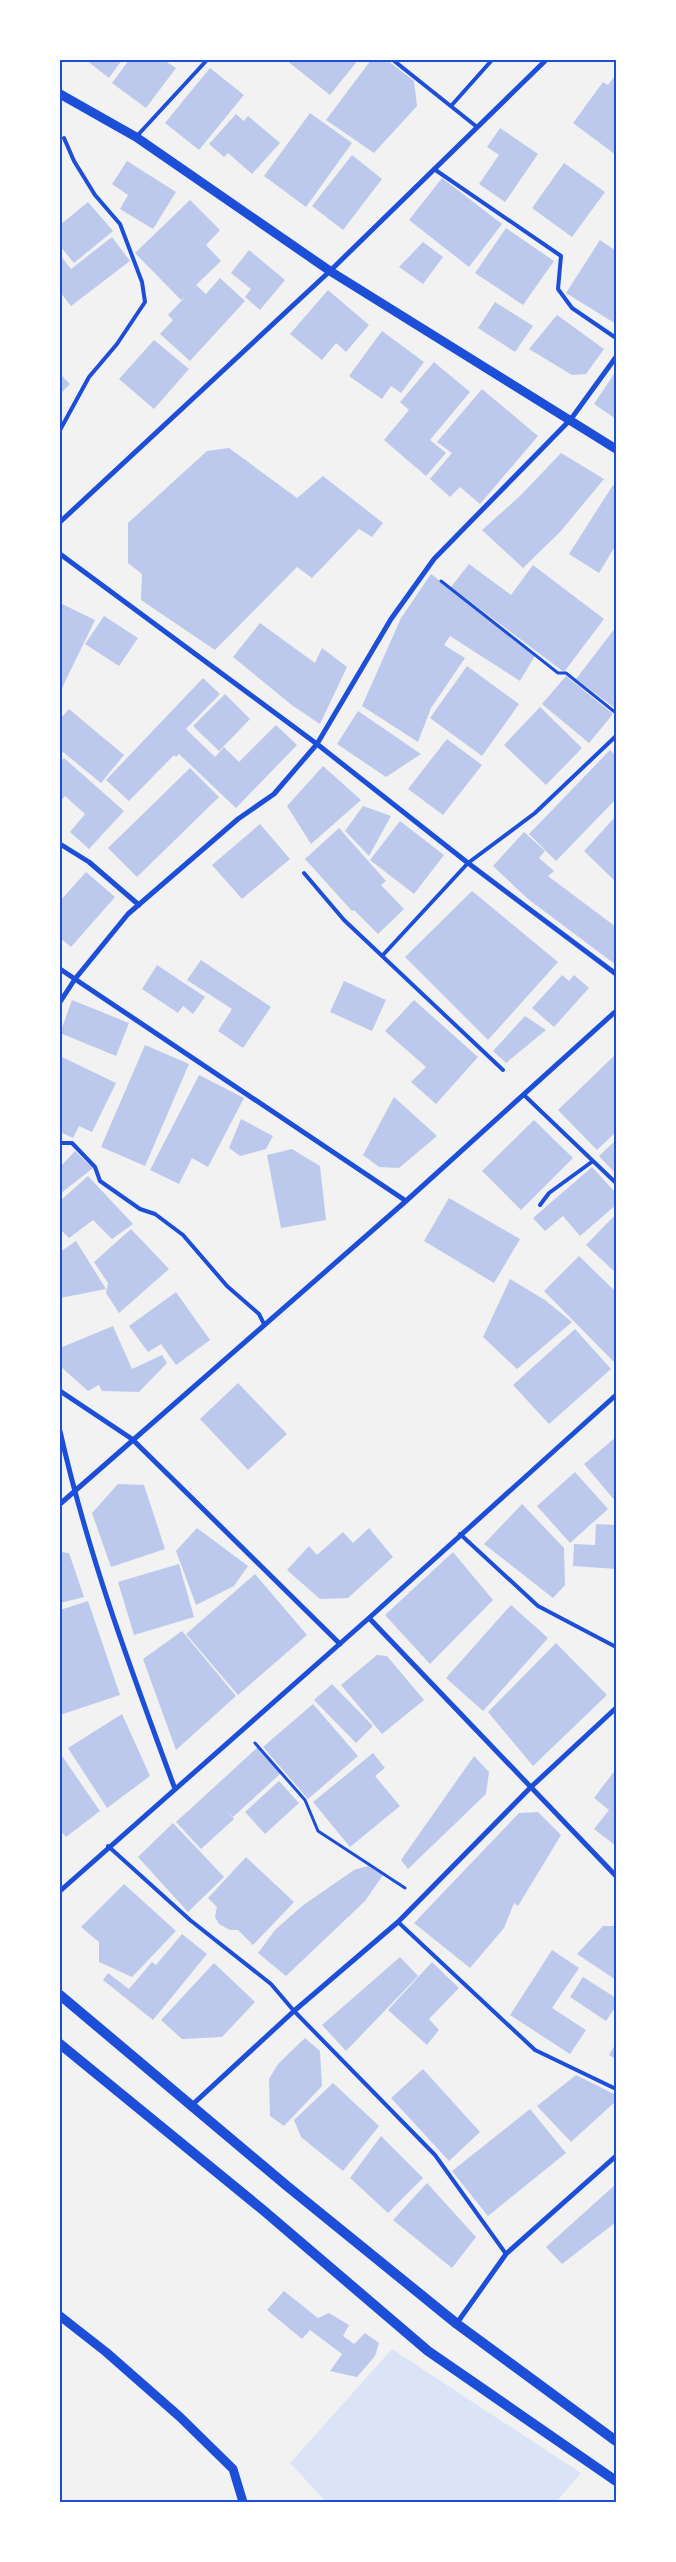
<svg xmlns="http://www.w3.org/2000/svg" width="676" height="2562" font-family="'DM Sans',sans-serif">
<rect width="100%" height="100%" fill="#f2f2f2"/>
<path fill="#dbe4f7" d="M392,2349L581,2473L556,2502H326L290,2463Z"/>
<path fill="#bdc9ec" d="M86,60H122L109,78Z
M129,60H164L176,68L146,108L112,83Z
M286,60H358L330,95Z
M371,60H387L414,81L417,106L374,153L326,120Z
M210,68L244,95L199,150L165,123Z
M616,74V155L573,123L603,82L608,85Z
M310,113L352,143L306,207L264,176Z
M236,114L244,121L248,116L280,143L252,174L228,153L224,157L209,144Z
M500,128L538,154L505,202L479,184L499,155L487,147Z
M352,155L382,179L343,230L312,206Z
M127,161L176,192L153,229L120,209L128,195L112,184Z
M564,163L605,192L572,237L532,208Z
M442,178L502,224L469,267L409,220Z
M190,200L220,230L206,245L221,261L196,285L206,294L220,278L245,301L190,361L160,334L173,320L168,315L186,296L181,300L135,253Z
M88,202L113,231L74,263L60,246V225Z
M506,228L554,261L523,305L475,273Z
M112,237L130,261L71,306L60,292V255L71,269Z
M600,240L616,251V278L614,282L616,283V324L566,293Z
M423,242L443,257L423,284L399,267Z
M249,250L285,280L260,310L245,297L251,289L231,273Z
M328,290L369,325L346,352L336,343L322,360L290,334Z
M495,302L533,326L515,352L478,328Z
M557,315L604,349L586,374L572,375L529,349Z
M382,331L424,362L401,393L391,386L382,399L349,376Z
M154,340L189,369L154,409L119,379Z
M434,362L470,392L430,440L446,453L426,476L384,440L409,410L400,402Z
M616,371V419L594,404Z
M60,374L70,384L60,394Z
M482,389L538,436L480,504L460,487L450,497L430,479L452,453L437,442Z
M229,448L297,498L323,476L383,523L372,537L359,529L312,578L297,567L215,650L141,600L142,574L128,563V523L207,451Z
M561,453L604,479L560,532L523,568L482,530L520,496Z
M613,485L616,487V545L599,573L569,554Z
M469,564L511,595L533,565L604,619L564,672L451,587Z
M431,574L536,654L520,681L450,636L444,645L465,658L431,708L418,742L362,706L401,618Z
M60,603L95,620L60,692Z
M104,616L138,638L119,666L85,644Z
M260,623L315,663L322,648L347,667L320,724L293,706L233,657Z
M616,627V709L576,679Z
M467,666L519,704L482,756L430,718Z
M566,676L613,714L589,743L542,704Z
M203,678L220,694L186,729L215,757L224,747L239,762L276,725L297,745L236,808L179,754L176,757L174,755L129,801L106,780Z
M225,694L250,719L219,751L193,726Z
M540,707L582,748L546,785L504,745Z
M69,709L124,755L101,783L63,752L60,756V719Z
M358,711L421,754L386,777L337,744Z
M447,739L482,765L443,815L408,789Z
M610,750L616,756V799L556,861L529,834Z
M64,758L124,811L89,849L70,832L85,814L65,796L60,801V762Z
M323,766L361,800L311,844L287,806Z
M190,768L219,797L137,877L108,848Z
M363,806L391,816L369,856L345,831Z
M616,816V882L584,851Z
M400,821L444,855L414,894L370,860Z
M260,824L290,859L242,899L212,865Z
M339,828L386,881L381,885L404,909L378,934L354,910L352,911L305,859Z
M524,832L545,851L539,858L554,871L548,876L616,927V965L528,899L493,866Z
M86,872L115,897L71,947L60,938V901Z
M472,891L558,962L488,1040L405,957Z
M201,960L271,1007L243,1048L218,1031L232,1009L187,980Z
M157,965L205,997L193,1014L183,1006L178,1013L142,989Z
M562,975L569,981L574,975L589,988L554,1027L532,1008Z
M344,981L386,1000L372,1031L330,1012Z
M72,1000L129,1023L116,1056L60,1033Z
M414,1000L478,1057L436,1104L411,1082L426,1067L385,1031Z
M525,1016L546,1030L506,1063L493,1051Z
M145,1045L189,1064L145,1166L101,1147Z
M616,1054V1132L597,1150L558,1110Z
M60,1056L116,1083L92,1132L79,1126L73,1138L60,1132Z
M199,1075L244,1098L208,1167L192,1158L179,1184L150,1170Z
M394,1097L437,1136L399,1168L379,1167L363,1155Z
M241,1119L273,1136L266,1149L240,1156L229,1148Z
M534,1120L573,1158L521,1210L482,1171Z
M616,1140V1174L599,1156Z
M292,1149L320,1166L326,1220L281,1228L267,1155Z
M75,1151L93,1168L60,1194V1167Z
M592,1167L616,1193V1205L580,1236L563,1216L545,1231L533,1218Z
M88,1176L133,1224L112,1239L93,1220L69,1238L60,1229V1201Z
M449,1198L520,1239L494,1283L424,1241Z
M616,1214V1273L586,1245Z
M131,1229L169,1269L119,1313L106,1293L108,1283L94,1262Z
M76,1241L106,1289L60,1298V1252Z
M579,1256L616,1292L614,1362L544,1291Z
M510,1279L545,1300L572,1322L517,1369L483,1337Z
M176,1292L210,1340L176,1365L161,1344L148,1352L129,1326Z
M113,1326L132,1369L162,1355L167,1363L139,1392L102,1391L99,1385L88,1391L60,1366V1348Z
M575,1329L611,1369L549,1424L513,1385Z
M238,1383L287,1434L248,1470L200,1419Z
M616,1437V1502L584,1464Z
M575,1472L608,1509L570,1543L537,1506Z
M118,1484L144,1485L165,1549L111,1567L92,1513Z
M522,1504L564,1548L565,1585L553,1598L484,1544Z
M596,1524L616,1525V1569L573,1566L574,1544L595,1545Z
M197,1528L248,1566L234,1586L196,1605L176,1551Z
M369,1528L393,1557L348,1598L320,1599L287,1570L309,1546L317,1555L343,1532L353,1543Z
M60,1552L69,1553L84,1597L60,1603Z
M453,1552L493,1600L430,1664L385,1615Z
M179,1564L194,1617L134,1635L118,1582Z
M255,1574L307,1635L238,1695L186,1634Z
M88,1601L120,1695L60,1715V1610Z
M511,1605L548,1638L483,1711L446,1678Z
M182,1631L236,1696L176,1750L143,1659Z
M556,1643L607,1695L533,1766L488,1712Z
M377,1655L387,1656L424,1700L382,1734L341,1685Z
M332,1684L373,1726L356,1743L314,1700Z
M313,1704L358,1756L308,1799L263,1747Z
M122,1714L150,1776L107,1808L68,1748Z
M258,1747L281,1773L233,1817L226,1810L234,1819L201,1849L176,1822Z
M60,1753L100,1811L66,1837L60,1830Z
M373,1753L385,1768L375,1776L400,1806L350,1847L313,1802Z
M474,1756L489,1772L486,1794L408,1869L401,1860Z
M616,1769V1846L594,1829L609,1810L594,1798Z
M279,1781L299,1803L265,1834L245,1812Z
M538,1812L561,1835L518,1906L514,1903L504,1928L470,1968L414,1923L519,1813Z
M173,1823L224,1877L188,1912L138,1857Z
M246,1857L294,1902L253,1945L238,1930H230L219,1924L215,1917L217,1907L208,1898Z
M368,1866L383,1875L365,1901L286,1976L258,1953L275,1930L302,1906L354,1870Z
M124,1884L176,1931L132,1977L99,1962V1942L81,1927Z
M603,1926H616V1980L577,1954Z
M182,1934L207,1954L153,2020L103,1980L108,1973L129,1989L152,1962L156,1965Z
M552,1950L579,1968L552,2008L586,2030L570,2054L510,2015Z
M400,1957L418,1976L346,2051L322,2025Z
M432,1962L459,1988L429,2019L439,2030L427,2045L388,2010Z
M214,1963L255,2002L222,2037L182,2039L161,2020Z
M583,1977L616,1998V2006L606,2021L570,1997Z
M305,2038L320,2051L322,2086L284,2126L270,2116L269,2079L278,2064Z
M616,2043V2059L609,2055Z
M423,2069L480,2132L449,2161L391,2098Z
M576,2075L616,2095V2101L571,2142L537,2106Z
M333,2083L379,2126L343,2171L301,2137L294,2120Z
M530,2109L566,2153L488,2216L452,2171Z
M381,2136L423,2178L388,2213L350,2178Z
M427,2183L476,2237L452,2268L393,2220Z
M616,2184V2222L562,2264L546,2247Z
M284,2291L318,2318L329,2313L349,2325L343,2336L354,2344L365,2333L379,2343L375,2356L357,2377L330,2371L342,2354L310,2330L302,2339L267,2310Z"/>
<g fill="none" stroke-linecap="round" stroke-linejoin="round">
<path stroke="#1d4ed8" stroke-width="3" d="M441,581L558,673H566L616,713
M255,1743L305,1800L318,1831L405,1888"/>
<path stroke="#1d4ed8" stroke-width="4" d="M393,60L477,127
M451,106L492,60
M136,137L207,60
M434,169L561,256L558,289L572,308L616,338
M60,430L89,377L117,344L145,302L142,282L120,224L95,195L74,161L64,138
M304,873L344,920L503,1070
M382,956L468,863L535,813L616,736
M524,1095L616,1183
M60,1143H72L95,1167L100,1181L140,1209L155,1214L183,1235L227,1286L259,1314L264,1324
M540,1205L549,1193L593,1161
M460,1534L538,1606L616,1647
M108,1846L190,1920L271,1984L294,2011L435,2155L506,2254
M398,1922L535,2050L616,2089"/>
<path stroke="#1d4ed8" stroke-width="5" d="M60,522L330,271L546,60
M60,554L317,744L468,863L616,974
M60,844L89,862L139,905
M60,969L406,1201
M60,1002L75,979L128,914L238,819L274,794L317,744L391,619L434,559L571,419L616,357
M60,1391L132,1439L340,1644
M60,1431C88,1555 131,1670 175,1789
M60,1504L406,1201L616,1011
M369,1618L616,1876
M60,1891L369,1618L616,1395
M192,2105L294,2011L398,1922L531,1787L616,1708
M457,2323L506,2254L616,2156"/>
<path stroke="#1d4ed8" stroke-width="9" d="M60,94L136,137L330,271L616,449
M60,2316L106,2352L180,2417L233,2469L243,2502"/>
<path stroke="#1d4ed8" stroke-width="10" d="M60,1995L287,2186L457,2324L616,2441
M60,2044L263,2210L428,2351L616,2481"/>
</g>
<rect width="676" height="2562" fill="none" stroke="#ffffff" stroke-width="122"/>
<rect x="61" y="61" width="554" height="2440" fill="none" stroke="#1d4ed8" stroke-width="2"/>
</svg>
